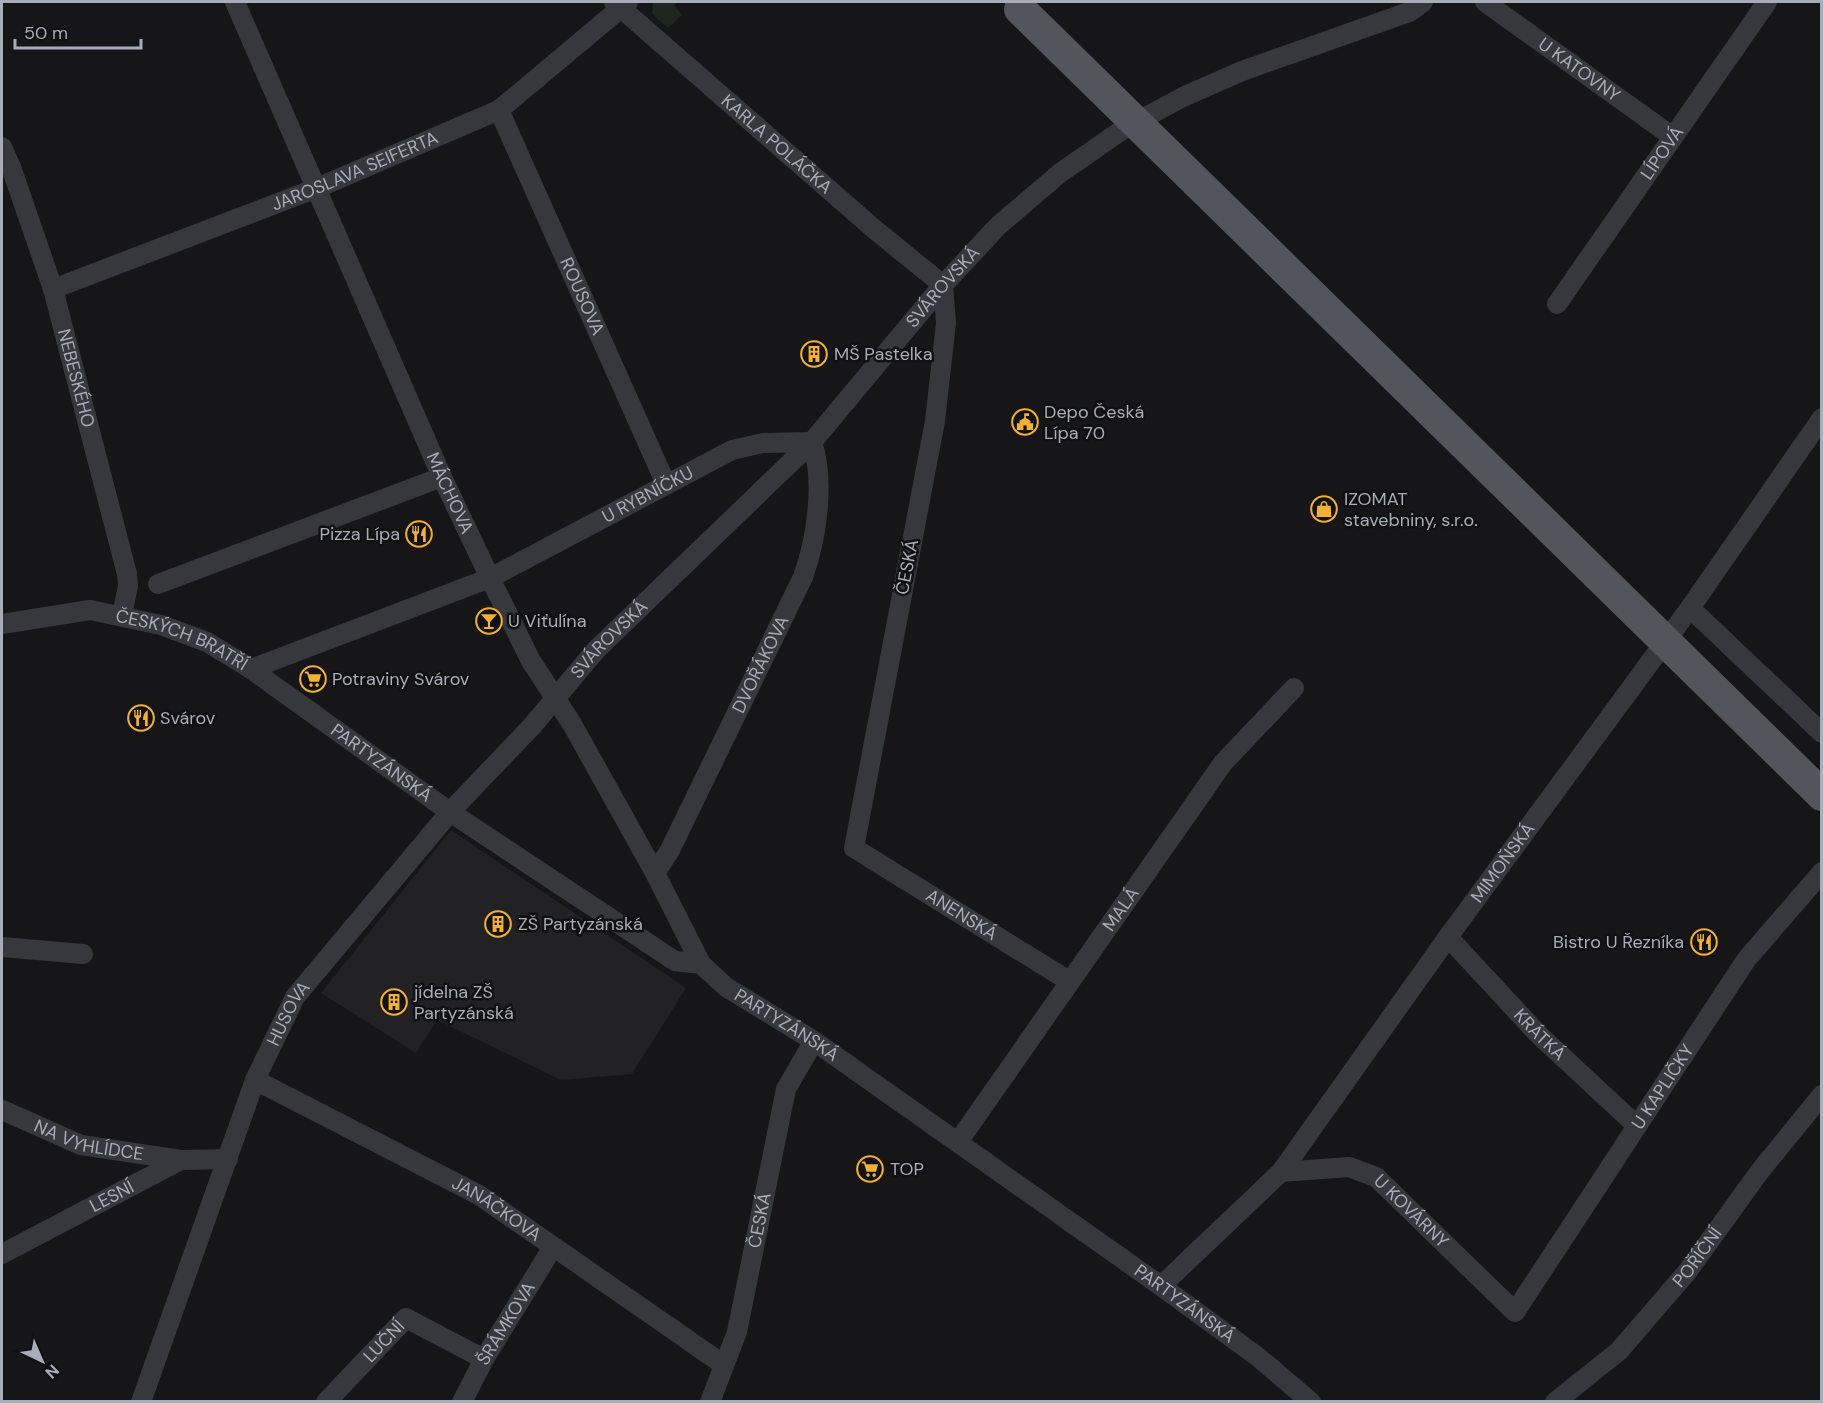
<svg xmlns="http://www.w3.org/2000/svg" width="1823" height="1403" font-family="'DM Sans',sans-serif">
<rect width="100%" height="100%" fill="#161618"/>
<path fill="#222225" d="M451,830L686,988L632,1074L561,1080L437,1020L416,1053L321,993Z"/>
<path fill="#1e261f" d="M653,2H678L674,5L682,15L668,28L652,14Z"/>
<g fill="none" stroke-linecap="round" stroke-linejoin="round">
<g stroke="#37383d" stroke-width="20">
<path id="s1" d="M235,2L442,477L490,578L531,661L572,724L655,873L701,964"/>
<path id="s2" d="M614,2L873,228L943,285"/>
<path id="s3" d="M1485,2L1673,137"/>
<path id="s4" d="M499,110L666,484"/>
<path id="s5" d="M2,147L11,167L53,289L127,574L128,586L122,615"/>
<path id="s6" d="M943,285L946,323L935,421L854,848L1069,981"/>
<path id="s7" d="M53,289L317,188L499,110L628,2"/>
<path id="s8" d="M1557,304L1767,2"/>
<path d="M158,584L442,477"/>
<path d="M1690,608L1822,733"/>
<path id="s9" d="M2,624L90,610L161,625L207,642L251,669L450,812L675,961L701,964L726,987L814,1041L1161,1286L1258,1357L1311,1402"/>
<path id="s10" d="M251,669L490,578L732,450L763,443L812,442"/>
<path id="s11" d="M655,873L670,850L803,577C817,538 825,481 812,442"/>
<path id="s12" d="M1448,937L1538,1034L1636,1125"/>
<path d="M2,947L83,954"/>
<path id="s13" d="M255,1080L479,1195L724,1365"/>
<path id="s14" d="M2,1110L81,1145L181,1160"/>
<path id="s15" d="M958,1142L1223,763L1294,688"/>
<path id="s16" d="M1281,1172L1349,1167L1376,1177L1515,1312L1746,960L1822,872"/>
<path id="s17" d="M2,1254L181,1160L228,1159"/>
<path id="s18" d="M1161,1286L1281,1172L1448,937L1690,608L1822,418"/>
<path id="s19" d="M141,1402L255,1080L295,997L450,812L533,725L596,650L812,442L943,285L998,226L1060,173L1125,128L1183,97L1242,71L1409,12L1423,2"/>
<path id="s20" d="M326,1402L406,1318L484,1359"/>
<path id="s21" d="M462,1402L484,1359L553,1247"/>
<path id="s22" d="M710,1402L737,1332L786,1089L814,1041"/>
<path id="s23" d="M1555,1402L1619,1351L1687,1272L1760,1171L1822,1095"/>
</g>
<path stroke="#53555c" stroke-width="32" d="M1020,9L1822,795"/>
</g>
<defs>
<g id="building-ring" transform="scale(1.35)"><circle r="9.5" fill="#111113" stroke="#f2b134" stroke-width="1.5"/><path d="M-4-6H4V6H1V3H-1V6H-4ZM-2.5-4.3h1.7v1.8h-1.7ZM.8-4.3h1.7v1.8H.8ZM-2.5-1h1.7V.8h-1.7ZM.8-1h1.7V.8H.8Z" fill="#f2b134"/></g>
<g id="civic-ring" transform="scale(1.35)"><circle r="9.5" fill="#111113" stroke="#f2b134" stroke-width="1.5"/><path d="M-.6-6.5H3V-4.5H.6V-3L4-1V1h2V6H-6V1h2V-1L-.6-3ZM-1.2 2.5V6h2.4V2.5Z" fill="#f2b134"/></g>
<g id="shop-ring" transform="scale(1.35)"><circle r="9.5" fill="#111113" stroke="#f2b134" stroke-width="1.5"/><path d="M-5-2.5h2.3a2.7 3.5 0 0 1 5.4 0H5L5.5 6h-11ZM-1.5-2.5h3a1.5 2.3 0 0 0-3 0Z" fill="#f2b134"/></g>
<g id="restaurant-ring" transform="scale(1.35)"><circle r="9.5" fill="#111113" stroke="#f2b134" stroke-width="1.5"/><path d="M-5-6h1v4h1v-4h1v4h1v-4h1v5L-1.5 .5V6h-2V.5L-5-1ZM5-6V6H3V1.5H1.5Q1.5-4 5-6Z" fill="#f2b134"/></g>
<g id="bar-ring" transform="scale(1.35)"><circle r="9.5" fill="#111113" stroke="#f2b134" stroke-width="1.5"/><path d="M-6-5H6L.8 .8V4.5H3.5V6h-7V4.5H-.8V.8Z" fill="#f2b134"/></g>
<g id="supermarket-ring" transform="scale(1.35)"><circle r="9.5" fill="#111113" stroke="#f2b134" stroke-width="1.5"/><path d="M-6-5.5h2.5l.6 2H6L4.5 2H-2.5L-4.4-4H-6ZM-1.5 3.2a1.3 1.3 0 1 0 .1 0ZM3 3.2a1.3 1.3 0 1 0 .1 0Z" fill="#f2b134"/></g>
</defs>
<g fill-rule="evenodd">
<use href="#building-ring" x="814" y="354"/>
<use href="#civic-ring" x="1025" y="422"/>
<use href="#shop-ring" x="1324" y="509"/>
<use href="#restaurant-ring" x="419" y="534"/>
<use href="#bar-ring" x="489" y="621"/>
<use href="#supermarket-ring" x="313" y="679"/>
<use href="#restaurant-ring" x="141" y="718"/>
<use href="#building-ring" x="498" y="924"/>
<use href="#restaurant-ring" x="1704" y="942"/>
<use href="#building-ring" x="394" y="1002"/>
<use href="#supermarket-ring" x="870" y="1169"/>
</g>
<g text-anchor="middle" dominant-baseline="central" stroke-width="5" stroke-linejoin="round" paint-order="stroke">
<g font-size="18" fill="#a8adb8" stroke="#111113">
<text stroke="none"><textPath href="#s3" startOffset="116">U KATOVNY</textPath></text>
<text stroke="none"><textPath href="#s2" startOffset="216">KARLA POLÁČKA</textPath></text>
<text stroke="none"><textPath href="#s8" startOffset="184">LÍPOVÁ</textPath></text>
<text stroke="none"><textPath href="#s7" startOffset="324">JAROSLAVA SEIFERTA</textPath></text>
<text stroke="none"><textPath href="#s19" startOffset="1396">SVÁROVSKÁ</textPath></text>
<text stroke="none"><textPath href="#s4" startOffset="204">ROUSOVA</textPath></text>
<text stroke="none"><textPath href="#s5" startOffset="243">NEBESKÉHO</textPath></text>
<text stroke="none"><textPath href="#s1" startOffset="536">MÁCHOVA</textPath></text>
<text stroke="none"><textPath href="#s10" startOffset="434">U RYBNÍČKU</textPath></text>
<text transform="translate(907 567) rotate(-79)">ČESKÁ</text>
<text stroke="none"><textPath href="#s9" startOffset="186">ČESKÝCH BRATŘÍ</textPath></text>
<text stroke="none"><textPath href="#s19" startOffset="910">SVÁROVSKÁ</textPath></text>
<text stroke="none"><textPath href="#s11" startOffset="234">DVOŘÁKOVA</textPath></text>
<text stroke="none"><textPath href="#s9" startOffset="423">PARTYZÁNSKÁ</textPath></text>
<text stroke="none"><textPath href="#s18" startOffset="546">MIMOŇSKÁ</textPath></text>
<text stroke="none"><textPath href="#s15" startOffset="284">MALÁ</textPath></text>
<text stroke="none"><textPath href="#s6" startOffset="698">ANENSKÁ</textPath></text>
<text stroke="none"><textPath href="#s19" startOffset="416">HUSOVA</textPath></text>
<text stroke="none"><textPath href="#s9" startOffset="909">PARTYZÁNSKÁ</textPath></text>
<text stroke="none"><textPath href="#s12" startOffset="134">KRÁTKÁ</textPath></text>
<text stroke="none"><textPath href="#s16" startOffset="560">U KAPLIČKY</textPath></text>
<text stroke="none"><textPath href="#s14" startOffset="93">NA VYHLÍDCE</textPath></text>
<text stroke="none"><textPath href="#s17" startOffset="124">LESNÍ</textPath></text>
<text stroke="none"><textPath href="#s13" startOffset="274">JANÁČKOVA</textPath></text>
<text stroke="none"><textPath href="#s16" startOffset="146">U KOVÁRNY</textPath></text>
<text stroke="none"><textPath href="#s22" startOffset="189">ČESKÁ</textPath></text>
<text stroke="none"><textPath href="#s23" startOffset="204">POŘÍČNÍ</textPath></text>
<text stroke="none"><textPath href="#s9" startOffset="1395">PARTYZÁNSKÁ</textPath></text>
<text stroke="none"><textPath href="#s21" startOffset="90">ŠRÁMKOVA</textPath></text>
<text stroke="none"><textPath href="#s20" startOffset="84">LUČNÍ</textPath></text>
</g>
<g font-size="18" fill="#a8adb8" stroke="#111113" text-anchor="start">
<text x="834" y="354">MŠ Pastelka</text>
<text x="1044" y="412">Depo Česká<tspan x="1044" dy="21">Lípa 70</tspan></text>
<text x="1344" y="499">IZOMAT<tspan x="1344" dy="21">stavebniny, s.r.o.</tspan></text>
<text x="400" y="534" text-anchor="end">Pizza Lípa</text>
<text x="508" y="621">U Viťulína</text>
<text x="332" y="679">Potraviny Svárov</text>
<text x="160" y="718">Svárov</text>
<text x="518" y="924">ZŠ Partyzánská</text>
<text x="1684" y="942" text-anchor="end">Bistro U Řezníka</text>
<text x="414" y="992">jídelna ZŠ<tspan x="414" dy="21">Partyzánská</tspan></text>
<text x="890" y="1169">TOP</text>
</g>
</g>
<rect width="1823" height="1403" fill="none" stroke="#a8adb8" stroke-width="6"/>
<g transform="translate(42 1361) rotate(136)" stroke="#111113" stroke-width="4.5" paint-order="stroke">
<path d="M0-4.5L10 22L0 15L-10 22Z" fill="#a8adb8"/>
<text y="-9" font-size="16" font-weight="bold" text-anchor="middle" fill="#a8adb8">N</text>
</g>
<path d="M15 39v9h126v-9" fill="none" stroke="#a8adb8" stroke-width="3"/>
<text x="24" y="39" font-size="18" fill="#a8adb8" stroke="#111113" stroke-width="4.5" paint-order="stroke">50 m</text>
</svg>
